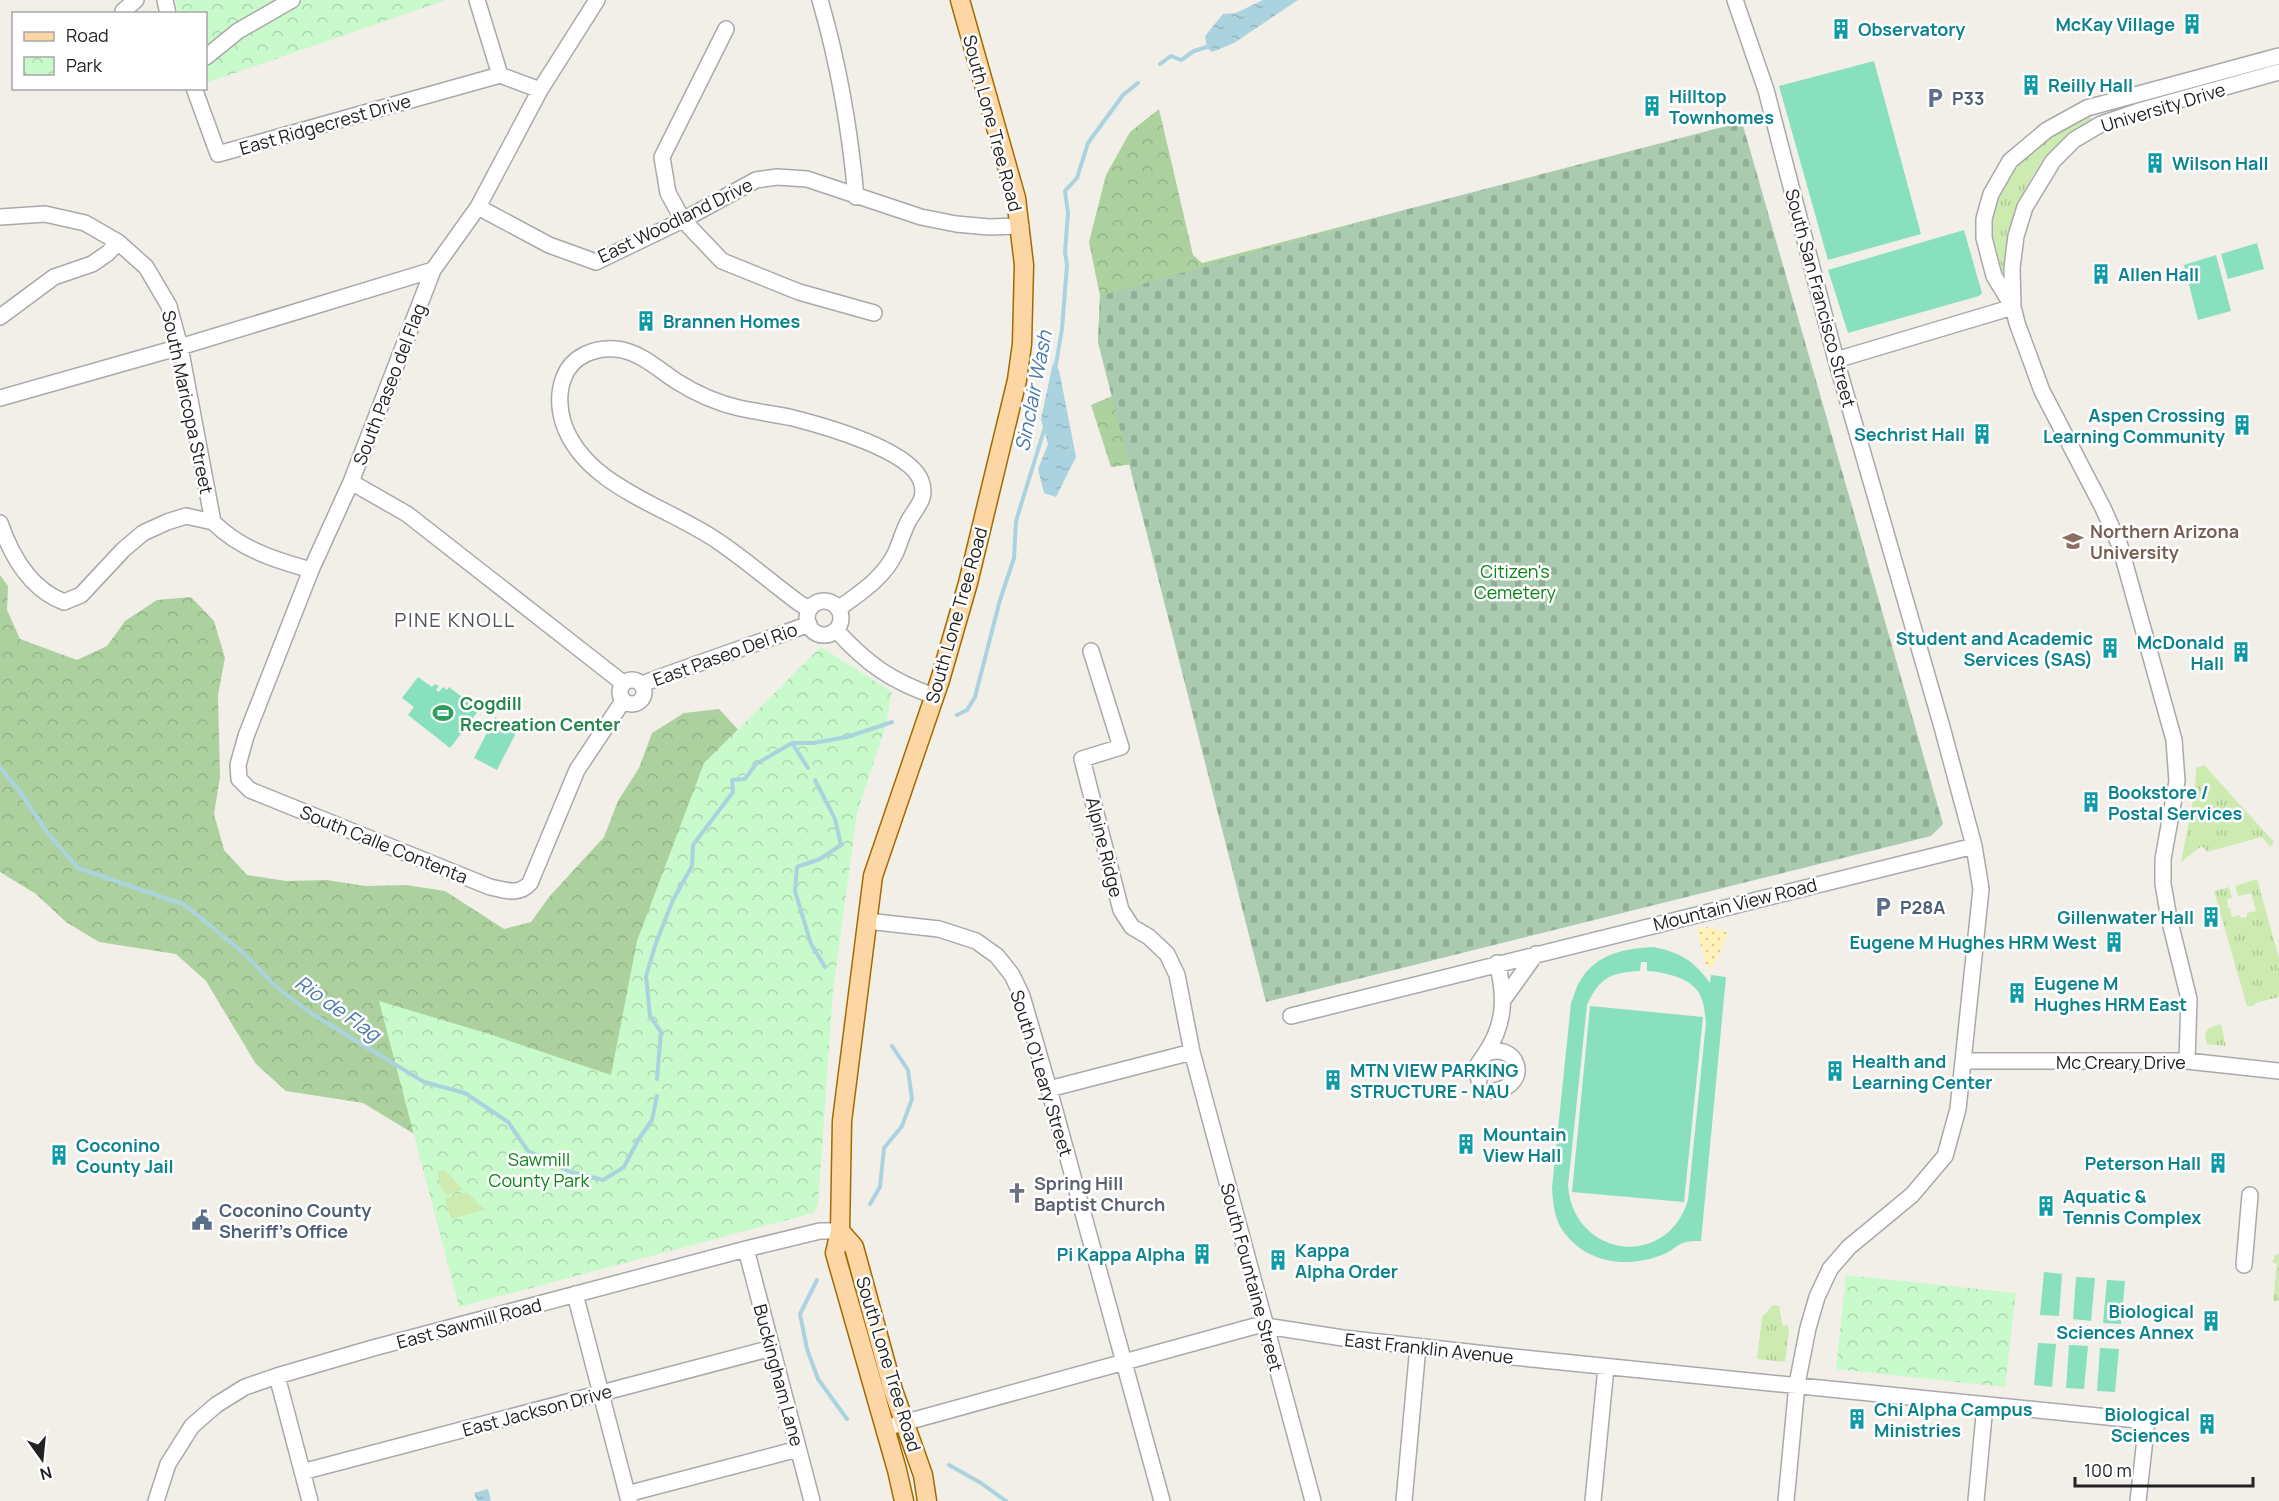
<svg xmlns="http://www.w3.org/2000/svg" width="2279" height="1501" font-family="Manrope,sans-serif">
<defs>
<pattern id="grass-tufts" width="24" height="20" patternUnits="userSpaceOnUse" patternTransform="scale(1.5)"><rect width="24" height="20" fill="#cdebb0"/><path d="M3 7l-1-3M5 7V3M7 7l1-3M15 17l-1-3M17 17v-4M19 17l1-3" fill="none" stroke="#b0c997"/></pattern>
<pattern id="forest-crowns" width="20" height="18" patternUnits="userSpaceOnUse" patternTransform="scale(1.5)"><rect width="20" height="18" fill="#add19e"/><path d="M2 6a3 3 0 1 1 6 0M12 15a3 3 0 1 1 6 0" fill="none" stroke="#95b388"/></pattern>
<pattern id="sand-dots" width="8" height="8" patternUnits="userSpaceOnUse" patternTransform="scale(1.5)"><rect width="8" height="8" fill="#fff1ba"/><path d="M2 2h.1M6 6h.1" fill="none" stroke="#dacea0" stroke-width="1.8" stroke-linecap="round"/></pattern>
<pattern id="cemetery-stones" width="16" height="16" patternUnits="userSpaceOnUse" patternTransform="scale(1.5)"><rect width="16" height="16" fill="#aacbaf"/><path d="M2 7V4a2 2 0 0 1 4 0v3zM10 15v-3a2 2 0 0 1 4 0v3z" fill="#92ae96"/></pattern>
<pattern id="park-crowns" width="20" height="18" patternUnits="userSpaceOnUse" patternTransform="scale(1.5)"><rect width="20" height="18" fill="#c8facc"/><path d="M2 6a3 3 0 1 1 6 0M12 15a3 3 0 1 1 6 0" fill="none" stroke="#acd6af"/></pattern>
<pattern id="water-ripples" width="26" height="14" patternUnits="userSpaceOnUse" patternTransform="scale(1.5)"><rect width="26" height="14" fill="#aad3df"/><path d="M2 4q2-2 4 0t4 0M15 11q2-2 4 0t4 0" fill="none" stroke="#92b5bf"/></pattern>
</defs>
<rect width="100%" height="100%" fill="#f2efe9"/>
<path fill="url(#grass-tufts)" d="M2089,115L2093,121C2085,125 2076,129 2069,135C2026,168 2009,219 2007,271L2001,272C1995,255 1988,237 1991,218C1992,206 1999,195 2005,184C2026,151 2053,131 2089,115Z
M2204,765L2274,842L2270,847L2262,837L2207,852L2202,846L2181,862L2195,790L2196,768Z
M2257,879L2279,958V997L2256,1003L2253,1006H2247L2214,891L2229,887L2232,898L2227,899L2228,906L2226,907L2230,908L2232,917L2240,915L2241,918L2247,917V913L2256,911L2251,893L2238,896L2235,886Z
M2221,1024L2226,1046L2207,1044L2205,1034L2209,1028Z
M2276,1254H2279V1301H2273L2277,1264L2272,1262Z
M1773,1305L1779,1306L1783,1326L1788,1325L1789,1332L1785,1362L1757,1359L1762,1317Z"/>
<path fill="url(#forest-crowns)" d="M1159,109L1193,255L1202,263L1412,208L1172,459L1111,467L1091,405L1112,396L1098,342L1100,296L1089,242L1106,175L1130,132Z
M0,575L8,586L7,610L20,639L77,660L107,646L125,621L157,600L191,597L214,621L225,658L218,695L220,777L214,814L224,850L247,875L286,881L327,880L365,886L406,885L445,891L504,929L531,922L549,897L604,837L618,801L639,768L652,733L684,713L719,709L742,734L807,1031L429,1143L363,1103L286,1091L256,1064L206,981L176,954L99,942L66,922L36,894L0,872Z"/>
<path fill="url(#sand-dots)" d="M1706,927L1729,932L1713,967H1706L1697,929Z"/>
<path fill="url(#cemetery-stones)" d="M1742,122L1943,824L1931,836L1266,1002L1098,342L1100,296L1412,208Z"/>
<path fill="url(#park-crowns)" d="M175,0H446L206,83V14L179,13Z
M821,647L892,692L885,728L857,813L833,991L818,1205L813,1213L459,1307L379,1001L486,1033L611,1075L637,941L704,763Z
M1846,1275L2016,1293L2005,1387L1836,1369Z"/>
<path fill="#cdebb0" d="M442,1170L446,1171L463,1190L447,1195C440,1189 438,1181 438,1172Z
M467,1192L485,1210L451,1219L445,1198Z"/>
<path fill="#88e0be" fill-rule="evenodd" d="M1874,61L1921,234L1828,260L1779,86Z
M1964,230L1982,293L1979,296L1848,333L1828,270Z
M2257,243L2264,269L2228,279L2221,254Z
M2216,255L2231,311L2198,320L2184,265Z
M418,677L432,687L435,684L439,686L436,690L439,692L443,687L447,690L449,687L479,710L450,748L408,715L414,707L402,698Z
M495,717L518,729L497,770L474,758Z
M1654,947C1681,953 1693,960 1710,983L1711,975L1726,977L1701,1241C1675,1240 1679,1249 1659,1256C1623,1269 1583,1262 1561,1228C1554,1216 1553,1201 1552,1188L1571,1003C1574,996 1576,987 1580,981C1595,954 1626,948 1654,947ZM1641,962H1647V971C1663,972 1687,977 1697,990C1704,999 1705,1013 1706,1023L1688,1200C1667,1270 1574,1258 1568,1186L1587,1005C1599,978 1611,972 1640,971Z
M1590,1006L1703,1017L1684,1202L1572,1192Z
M2044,1272L2062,1274L2059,1316L2040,1315Z
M2076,1277L2095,1278L2091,1321L2073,1319Z
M2107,1280L2125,1281L2121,1324L2103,1323Z
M2038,1343L2056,1344L2052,1387L2034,1385Z
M2069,1345L2088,1346L2084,1389L2066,1388Z
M2100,1348L2119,1349L2115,1392L2097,1391Z"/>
<path fill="url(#water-ripples)" d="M1263,0H1298L1234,43L1212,52L1207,48L1205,36L1223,14L1236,13Z
M1053,363L1059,370L1076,457L1056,497L1044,493L1038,469L1048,444L1041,419Z
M488,1489L491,1501H477L474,1493Z"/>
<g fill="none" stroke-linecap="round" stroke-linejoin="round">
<path stroke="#aad3df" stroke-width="4" d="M1160,64L1171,56L1181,60L1194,51L1210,46
M1055,370L1062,329L1067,265L1065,252L1068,213L1065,191L1077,178L1088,143L1123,95L1138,83
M957,715L967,710L975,697L1000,600L1014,558L1016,521L1045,427
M792,743L808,768
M0,767L19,791L50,836L78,868L185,905L245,954L275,986L312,1014L424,1082L465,1093L508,1122L528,1151L571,1172L603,1180L624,1167L638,1140L652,1120L657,1096
M815,780L835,819L841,845L820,859L797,867L795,891L811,944L825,967
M657,1079L661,1032L650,1016L646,976L656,943L673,900L692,866L693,845L733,792L732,780L745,779L756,764L792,743H813L847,737L892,722
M870,1204L880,1187L884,1148L902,1126L912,1099L908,1070L892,1046
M817,1280L800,1314L807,1349L818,1379L847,1419
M949,1465L981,1483L1006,1501"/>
<g stroke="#a9a9a9" stroke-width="18">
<path id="minor" d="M165,0L168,14
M477,0L500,75
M597,0L540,90L478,207L433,270L351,482L311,570L246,736L238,765L239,779L250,790L490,887C504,890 519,896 530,883L577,770L623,701
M820,0C839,65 850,130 856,197
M1735,0L1766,90L1836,360L1942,727L1974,846L1981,889L1958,1109L1945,1156L1912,1195L1849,1247L1830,1269L1817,1297L1808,1328L1797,1384L1786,1501
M123,14V11L136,0
M726,29L662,157L668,193L683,220L722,261L799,292L874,313
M206,57L238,31L292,0
M194,88L218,154L500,75L540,90
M478,207L549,245L596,262L683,220L756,180L777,177L807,179L921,217L956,224L989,227L1021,226
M0,217L45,214L85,223L118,242L146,267L169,306L180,347L213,522C240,549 275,560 311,570
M2013,307L1994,276L1984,238V219L1991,194L2010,161L2047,130L2087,108L2279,56
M0,317L54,277L92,264L108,253L118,242
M1836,360L2013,307
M0,398L180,347L433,270
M351,482L407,514L623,683
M0,523C11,555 30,589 64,602L81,595L123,550L143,533L167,522L186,516L213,522
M807 618a17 17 0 1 1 34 0a17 17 0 1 1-34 0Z
M809,609L799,603C772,583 747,561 719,542C668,506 584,487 563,422C559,408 558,392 564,377C572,356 595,347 616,349C639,351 658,369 676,381C695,393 717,403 739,408C757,412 775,414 793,418C824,426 910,450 921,481C928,499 915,508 908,522C903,532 900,542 896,552C884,578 860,593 838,609
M836,630C867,664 891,681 934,696
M1091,651L1121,747L1082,759L1121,910L1132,927L1149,937L1167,954L1177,975L1192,1052L1313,1501
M620 692a12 12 0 1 1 24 0a12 12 0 1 1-24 0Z
M642,684C697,663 753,645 809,624
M867,921L939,929L976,941L997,956L1012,975L1022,996L1049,1089L1162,1501
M1503,1000L1536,954
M1291,1016L1974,846
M1485,1054C1505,1025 1506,997 1497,963
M1963,1061H2187L2279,1071
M2187,1061L2189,999L2169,918L2163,884V859L2177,781L2174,740L2120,546L2103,508L2042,391L2017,323L2013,307L2012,268L2016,236L2025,207L2053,161L2074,140L2101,124L2139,111L2279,72
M1479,1081L1477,1066L1485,1054C1516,1039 1534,1084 1494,1091
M1049,1089L1192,1052
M746,1249L812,1501
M2244,1265L2250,1195
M575,1294L629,1501
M277,1376L310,1501
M885,1428L1255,1326H1266L1343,1338L1513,1357L2147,1421L2138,1501
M302,1472L772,1348
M627,1494L798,1449
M156,1501L168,1464L192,1426L216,1405L245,1387L277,1376L373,1348L746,1249L820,1231H840
M1404,1501L1418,1346
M1593,1501L1606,1367
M1976,1501L1985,1405"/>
</g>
<g stroke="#a06b00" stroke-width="21">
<path id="major" d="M840,1231L854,1247L893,1390L923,1475L927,1501
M904,1501L897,1470L835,1253L840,1231L842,1121L873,876L940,680L968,583L1017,380L1022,344L1024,265L1016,198L960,0"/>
</g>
<use href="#minor" stroke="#fff" stroke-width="15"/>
<use href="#major" stroke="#fcd6a4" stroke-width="18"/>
</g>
<defs>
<g id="building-bare" transform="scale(1.62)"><path d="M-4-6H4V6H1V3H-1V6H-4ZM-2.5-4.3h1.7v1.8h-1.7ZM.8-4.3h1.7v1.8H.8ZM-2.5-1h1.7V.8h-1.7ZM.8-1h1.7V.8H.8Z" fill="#0f9aa8" stroke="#fff" stroke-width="2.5" paint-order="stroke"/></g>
<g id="parking-bare" transform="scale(1.62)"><path d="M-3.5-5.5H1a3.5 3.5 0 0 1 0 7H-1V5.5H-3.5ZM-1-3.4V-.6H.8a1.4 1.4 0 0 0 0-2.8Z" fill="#5c6f8a" stroke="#fff" stroke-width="2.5" paint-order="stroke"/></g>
<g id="university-bare" transform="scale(1.62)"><path d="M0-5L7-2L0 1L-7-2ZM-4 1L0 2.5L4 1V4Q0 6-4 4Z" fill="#8d6e63" stroke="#fff" stroke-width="2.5" paint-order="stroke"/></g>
<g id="stadium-bare" transform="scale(1.62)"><path d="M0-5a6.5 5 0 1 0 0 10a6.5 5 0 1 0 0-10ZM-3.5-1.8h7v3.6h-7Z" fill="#2e9e5b" stroke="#fff" stroke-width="2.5" paint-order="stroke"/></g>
<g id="church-bare" transform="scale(1.62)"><path d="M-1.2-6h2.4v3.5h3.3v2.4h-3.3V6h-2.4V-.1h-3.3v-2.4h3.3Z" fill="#6b7280" stroke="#fff" stroke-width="2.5" paint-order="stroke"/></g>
<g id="civic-bare" transform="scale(1.62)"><path d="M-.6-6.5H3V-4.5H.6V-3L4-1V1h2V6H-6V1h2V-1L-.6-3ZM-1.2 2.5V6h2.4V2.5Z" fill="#5c6f8a" stroke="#fff" stroke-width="2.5" paint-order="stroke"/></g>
</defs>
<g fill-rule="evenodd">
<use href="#building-bare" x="2192" y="24"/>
<use href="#building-bare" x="1841" y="29"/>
<use href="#building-bare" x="2031" y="85"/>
<use href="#parking-bare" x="1935" y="98"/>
<use href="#building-bare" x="1652" y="106"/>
<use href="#building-bare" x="2155" y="163"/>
<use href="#building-bare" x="2101" y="274"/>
<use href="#building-bare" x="646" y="321"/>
<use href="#building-bare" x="2242" y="425"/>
<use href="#building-bare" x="1982" y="434"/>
<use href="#university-bare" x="2073" y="541"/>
<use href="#building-bare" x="2110" y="648"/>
<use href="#building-bare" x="2241" y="652"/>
<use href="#stadium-bare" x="443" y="713"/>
<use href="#building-bare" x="2091" y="802"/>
<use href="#parking-bare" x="1883" y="907"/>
<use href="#building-bare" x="2211" y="917"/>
<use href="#building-bare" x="2114" y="942"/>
<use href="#building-bare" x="2017" y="993"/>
<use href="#building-bare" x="1835" y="1071"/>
<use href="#building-bare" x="1333" y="1080"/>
<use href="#building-bare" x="1466" y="1144"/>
<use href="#building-bare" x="59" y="1155"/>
<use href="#building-bare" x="2218" y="1163"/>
<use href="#church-bare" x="1017" y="1193"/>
<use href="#building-bare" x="2046" y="1206"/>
<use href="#civic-bare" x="202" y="1220"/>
<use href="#building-bare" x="1202" y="1254"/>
<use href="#building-bare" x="1278" y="1260"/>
<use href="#building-bare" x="2211" y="1321"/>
<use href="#building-bare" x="1857" y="1419"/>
<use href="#building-bare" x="2207" y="1424"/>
</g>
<g text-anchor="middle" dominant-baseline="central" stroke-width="5" stroke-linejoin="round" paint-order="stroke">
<g font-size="18" font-weight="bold" fill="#0d838f" stroke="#fff" text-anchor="start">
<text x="2175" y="24" text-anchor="end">McKay Village</text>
<text x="1858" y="29">Observatory</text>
<text x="2048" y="85">Reilly Hall</text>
<text x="1669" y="96">Hilltop<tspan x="1669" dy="21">Townhomes</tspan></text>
<text x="2172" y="163">Wilson Hall</text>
<text x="2118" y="274">Allen Hall</text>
<text x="663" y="321">Brannen Homes</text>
<text x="2225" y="415" text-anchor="end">Aspen Crossing<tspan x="2225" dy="21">Learning Community</tspan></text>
<text x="1965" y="434" text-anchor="end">Sechrist Hall</text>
<text x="2093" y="638" text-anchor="end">Student and Academic<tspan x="2093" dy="21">Services (SAS)</tspan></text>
<text x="2224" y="642" text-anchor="end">McDonald<tspan x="2224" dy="21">Hall</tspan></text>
<text x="2108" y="792">Bookstore /<tspan x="2108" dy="21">Postal Services</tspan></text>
<text x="2194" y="917" text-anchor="end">Gillenwater Hall</text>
<text x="2097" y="942" text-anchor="end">Eugene M Hughes HRM West</text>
<text x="2034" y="983">Eugene M<tspan x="2034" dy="21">Hughes HRM East</tspan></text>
<text x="1852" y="1061">Health and<tspan x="1852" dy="21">Learning Center</tspan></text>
<text x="1350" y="1070">MTN VIEW PARKING<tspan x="1350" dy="21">STRUCTURE - NAU</tspan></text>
<text x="1483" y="1134">Mountain<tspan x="1483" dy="21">View Hall</tspan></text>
<text x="76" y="1145">Coconino<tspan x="76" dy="21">County Jail</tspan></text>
<text x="2201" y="1163" text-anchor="end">Peterson Hall</text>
<text x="2063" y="1196">Aquatic &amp;<tspan x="2063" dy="21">Tennis Complex</tspan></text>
<text x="1295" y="1250">Kappa<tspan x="1295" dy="21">Alpha Order</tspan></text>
<text x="1185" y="1254" text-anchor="end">Pi Kappa Alpha</text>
<text x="2194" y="1311" text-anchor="end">Biological<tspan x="2194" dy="21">Sciences Annex</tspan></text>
<text x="1874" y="1409">Chi Alpha Campus<tspan x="1874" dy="21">Ministries</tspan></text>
<text x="2190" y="1414" text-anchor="end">Biological<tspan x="2190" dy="21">Sciences</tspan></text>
</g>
<g font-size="18" font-weight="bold" fill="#4e5e75" stroke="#fff" text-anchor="start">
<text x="1952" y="98">P33</text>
<text x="1900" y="907">P28A</text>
<text x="219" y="1210">Coconino County<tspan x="219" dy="21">Sheriff's Office</tspan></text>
</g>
<g font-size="18" fill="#222" stroke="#fff">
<text transform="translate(2163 107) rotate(-17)">University Drive</text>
<text transform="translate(993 123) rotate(75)">South Lone Tree Road</text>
<text transform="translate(325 124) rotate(-16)">East Ridgecrest Drive</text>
<text transform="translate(675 220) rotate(-26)">East Woodland Drive</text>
<text transform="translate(1821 298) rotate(75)">South San Francisco Street</text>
<text transform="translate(389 384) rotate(-69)">South Paseo del Flag</text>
<text transform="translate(188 402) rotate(78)">South Maricopa Street</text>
<text transform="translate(956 615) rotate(-74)">South Lone Tree Road</text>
<text transform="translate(725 654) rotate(-20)">East Paseo Del Rio</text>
<text transform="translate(384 844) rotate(22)">South Calle Contenta</text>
<text transform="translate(1105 847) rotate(76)">Alpine Ridge</text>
<text transform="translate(1735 904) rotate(-14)">Mountain View Road</text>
<text x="2121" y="1062">Mc Creary Drive</text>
<text transform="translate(1042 1073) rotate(73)">South O'Leary Street</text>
<text transform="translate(1252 1277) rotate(75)">South Fountaine Street</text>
<text transform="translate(469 1323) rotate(-15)">East Sawmill Road</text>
<text transform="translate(1429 1348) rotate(6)">East Franklin Avenue</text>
<text transform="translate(889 1364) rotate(73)">South Lone Tree Road</text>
<text transform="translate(779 1375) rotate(75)">Buckingham Lane</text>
<text transform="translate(537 1410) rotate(-15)">East Jackson Drive</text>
</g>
<g font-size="18" font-weight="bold" fill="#785e54" stroke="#fff" text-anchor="start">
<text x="2090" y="531">Northern Arizona<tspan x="2090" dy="21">University</tspan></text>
</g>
<g font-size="18" fill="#0c8416" stroke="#fff">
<text x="1515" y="571">Citizen's<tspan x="1515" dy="21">Cemetery</tspan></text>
<text x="539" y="1159">Sawmill<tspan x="539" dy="21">County Park</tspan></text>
</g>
<g font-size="18" font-weight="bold" fill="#27864d" stroke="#fff" text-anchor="start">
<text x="460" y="703">Cogdill<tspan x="460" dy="21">Recreation Center</tspan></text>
</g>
<g font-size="18" font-weight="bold" fill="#5b616d" stroke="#fff" text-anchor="start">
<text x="1034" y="1183">Spring Hill<tspan x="1034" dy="21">Baptist Church</tspan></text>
</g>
<g font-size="20" font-style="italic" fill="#4a7aab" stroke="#fff">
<text transform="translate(1033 391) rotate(-79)">Sinclair Wash</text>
<text transform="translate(338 1008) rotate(35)">Rio de Flag</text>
</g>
<g font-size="20" letter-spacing="1.5" fill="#555" stroke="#fff">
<text x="455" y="619">PINE KNOLL</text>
</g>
</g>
<rect x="12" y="12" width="195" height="78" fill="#ffffff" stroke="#a7a7a7" stroke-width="1.5"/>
<rect x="24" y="32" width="30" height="9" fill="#fcd6a4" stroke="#a7a7a7" stroke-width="1.5"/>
<text x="66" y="42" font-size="18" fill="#222222">Road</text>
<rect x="24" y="57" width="30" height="18" fill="url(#park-crowns)" stroke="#a7a7a7" stroke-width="1.5"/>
<text x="66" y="72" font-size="18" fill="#222222">Park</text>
<g transform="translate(42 1459) rotate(165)" stroke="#ffffff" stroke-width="4.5" paint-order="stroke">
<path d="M0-4.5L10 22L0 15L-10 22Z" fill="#222222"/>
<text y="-9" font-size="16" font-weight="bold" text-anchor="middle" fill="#222222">N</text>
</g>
<path d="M2075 1477v9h178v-9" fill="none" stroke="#222222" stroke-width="3"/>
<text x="2084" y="1477" font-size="18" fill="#222222" stroke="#ffffff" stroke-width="4.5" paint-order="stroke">100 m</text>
</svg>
